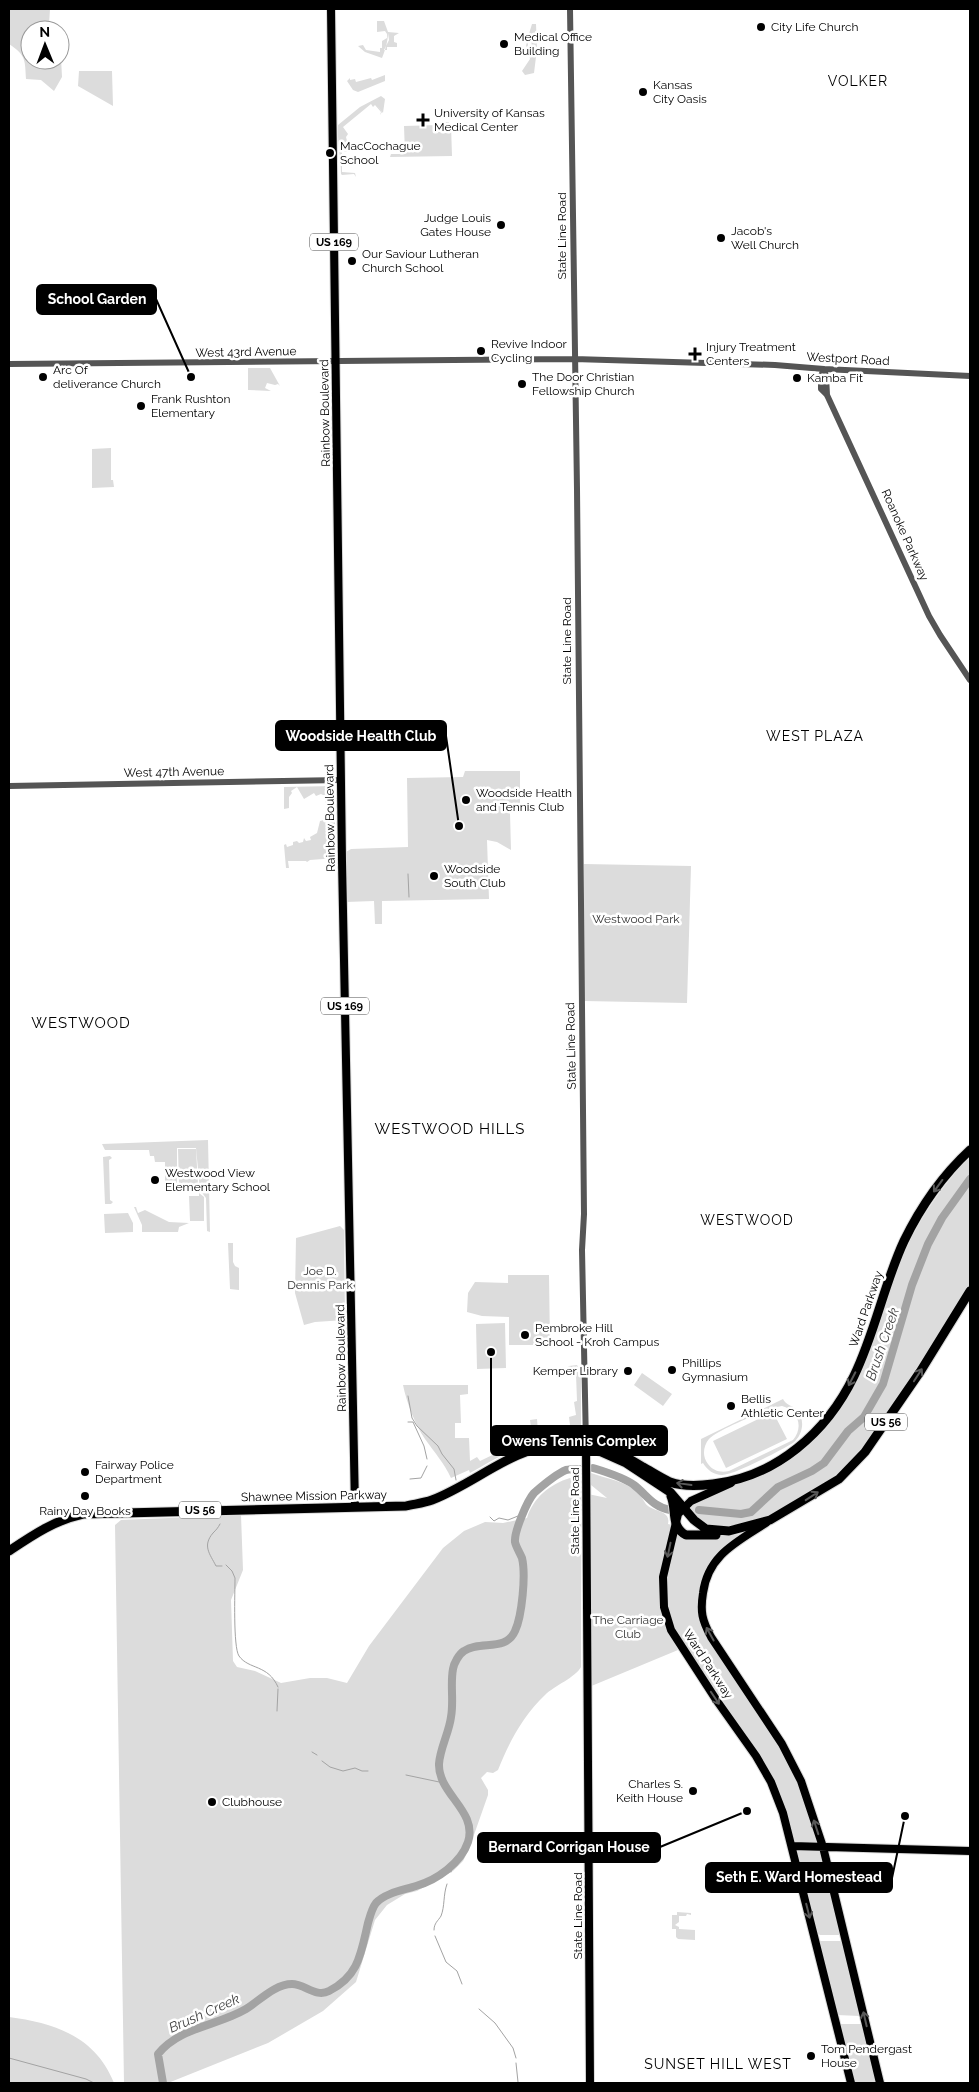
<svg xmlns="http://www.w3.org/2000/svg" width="979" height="2092" font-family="Raleway,sans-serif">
<rect width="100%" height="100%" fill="#fff"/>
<path fill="#dcdcdc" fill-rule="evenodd" d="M9,9H50L49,25L54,30H30V60H60V38L62,77L54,91L41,80L26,79C25,60 26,55 9,44Z
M377,21H384L388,32L399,33L394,36V42L397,43V47H387V50H384L389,40L388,33C388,41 385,51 382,58L365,52L358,46L363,45L366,50L380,52V48H382V41L387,38V34L385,31L377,32Z
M532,24H536L537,49L534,73L525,75L522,71L530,59L526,46L528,37V48H532L531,38L528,37Z
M79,71H112L113,106L78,86Z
M385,75V81L358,92L353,90L347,81L350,78V80L355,79L356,82L371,78L372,80Z
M381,96L385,99L383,113L376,104L382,112L380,115L381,112L375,105L373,107L371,104L343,127L348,134L346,137L347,141L345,143L348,151H352L353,147L358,145L353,152L342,151V172L355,173L356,177L354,174L342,175L341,174C341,157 337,141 338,125L360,107Z
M441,122H449V125H451L452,156L390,157L391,154H405L404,126L441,125Z
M248,368H270L280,386L278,384L275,385L267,383L265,388L271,391L248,390Z
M111,448V480H113L114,487L92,488V449Z
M465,771H520V813H510L511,850L497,842L487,840L489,899L382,901V924H375L374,901L346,902V852L351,849L408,847L407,778L463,777Z
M334,786L336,858L310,860L307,862L306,861H288L289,868H286L284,845L286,844L287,847L293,845V842L297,841L299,843L303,842L304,838L306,841L311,840L310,837L317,833L320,821L328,819V804L325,802V796L321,794L316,796L314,793L304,799L297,787L291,791L292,793L289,797V808L284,809V787Z
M584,864L691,866L687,1003L584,1001Z
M208,1140L210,1232L207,1231L206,1198L200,1190L196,1148H177V1184L171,1189H165V1162H155L154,1156H150L149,1150H105L102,1144Z
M178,1149H196L198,1184L179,1185Z
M110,1156L112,1158L109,1160L110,1200L113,1202L111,1204H105L103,1157Z
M970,1156V1285L872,1438L846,1467L823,1484L765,1519L726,1530L700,1523L688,1508L694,1503C732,1482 771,1476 806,1447C866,1397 876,1317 906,1249C922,1214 944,1184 970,1156Z
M199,1193L204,1197V1221H190L189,1196H199Z
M134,1207H136L138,1213L145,1210L169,1222L189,1223L179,1227L178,1232H142V1225Z
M128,1213L133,1223V1232L105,1233L104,1214Z
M340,1226L344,1230L345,1320L315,1322L304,1325L295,1293L296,1238Z
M228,1243H233V1262L235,1266L239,1268V1290L230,1289Z
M508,1275H549L550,1345H509V1317L482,1316L467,1312L468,1293L475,1282L508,1283Z
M505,1323L506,1368L477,1369L476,1324Z
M577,1365L581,1372V1430L577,1436C566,1441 551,1437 538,1441C513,1447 492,1461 470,1473L469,1470L451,1478C444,1463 435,1453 425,1439C415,1424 407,1404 403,1385H468V1394L460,1395L461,1423H455V1438H469L470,1461L477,1457L480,1461L507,1448L508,1446L499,1432L505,1429L510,1431L512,1441L532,1435L530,1420L537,1419L538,1431L541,1433L561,1430L560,1426L570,1425L569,1417L576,1415L574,1402L577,1401L576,1374L574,1371L567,1373L566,1369L569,1366Z
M642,1373L672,1394L663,1406L634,1385Z
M783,1399C786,1405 791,1405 796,1409C806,1419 803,1435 793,1443C781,1450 735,1475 722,1475C714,1475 707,1470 703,1463L701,1464V1439ZM782,1406C798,1410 804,1427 793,1440L729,1471C721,1473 713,1471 708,1464C702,1457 703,1446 709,1439C718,1430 758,1414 771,1408Z
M773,1412L787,1439L726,1468L713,1441Z
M591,1473C607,1479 626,1481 638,1493C642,1496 644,1503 648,1506C656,1512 671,1511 668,1524L672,1525L661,1574L667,1625L678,1650L589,1687L588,1494L607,1498L591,1485Z
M570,1478H581V1667C576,1677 554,1686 545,1695C523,1716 509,1742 498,1770L493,1773L487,1772L481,1778L488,1790V1795L469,1849L463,1861L453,1871L417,1891L405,1894L387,1905L375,1920L356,1982L323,2011L268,2043L168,2083H124L115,1525L121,1520L241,1515L243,1570L231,1600L233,1661L237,1667L255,1671L281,1683L310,1678H327L347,1683L369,1646L443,1548L464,1531L485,1522L503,1523L527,1518C533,1498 550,1484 570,1478Z
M677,1530L718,1536L743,1534L721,1550L704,1572L698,1596L699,1618L707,1639L769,1729L799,1782L817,1843L795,1842L783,1805L677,1637L667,1607L666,1579Z
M799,1850L820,1851L840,1935H820L817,1933L797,1852Z
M677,1912L691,1913V1915L687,1914L686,1916H679V1922L675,1925L679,1927V1929L695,1930V1940L678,1939L676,1937V1929H672V1915H677Z
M821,1941H840L844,1944L860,2016L837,2015L819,1942Z
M9,2017C55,2023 96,2037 114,2083H9Z
M840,2024H862L877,2083H853Z"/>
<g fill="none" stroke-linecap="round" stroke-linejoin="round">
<path stroke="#a3a3a3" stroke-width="1" d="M408,874L409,897
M408,1396L412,1418L417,1426L438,1446L442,1454L454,1469L456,1480
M408,1422H413L424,1446L427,1459
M410,1479L421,1478L427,1466
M490,1517L494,1521L499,1518L508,1520L523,1514
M220,1524C218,1528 216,1530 213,1533C202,1546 210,1554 216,1566H222
M226,1565L232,1571L235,1578C235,1592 233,1647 239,1656C249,1670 268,1664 278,1687
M277,1711L278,1689
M312,1752L317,1755
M322,1761L330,1767L343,1771L355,1768L362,1771H368
M406,1775L444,1783
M451,1872L452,1865
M434,1930C434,1923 438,1921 441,1916C445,1906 443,1895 447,1884
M435,1936L446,1962L457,1971L462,1984
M479,2009L495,2023L513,2048L516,2058
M9,2058L86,2079L94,2083
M516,2063L518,2082"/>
<path stroke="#a3a3a3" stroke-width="8" d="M593,1468C606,1472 623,1477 634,1485C647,1495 653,1507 670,1510
M699,1510L741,1514L751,1512L778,1487L812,1471L824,1463L848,1431L864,1417L883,1384L912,1285L928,1244L942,1218L970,1179
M163,2083L158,2054C180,2027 217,2026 246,2009C259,2001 275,1984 292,1984C305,1984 316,1998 329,1991C359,1976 361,1953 368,1923C370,1916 372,1908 376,1903C385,1893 404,1890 416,1886C437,1880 461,1863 468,1842C478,1811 438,1794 439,1764C440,1748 449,1733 451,1717C454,1701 450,1685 453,1669C454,1663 459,1654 464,1651C480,1640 506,1652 515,1631C522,1616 526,1575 522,1558C520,1553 516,1547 515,1542C514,1532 527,1501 534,1493C542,1486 556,1474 566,1470C570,1469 575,1469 579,1469"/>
<g stroke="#dbdbdb" stroke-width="10">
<path id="major" d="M331,9L342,861L355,1507
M586,1444L590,2083
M731,1483L691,1501L678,1514L663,1577L664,1607L671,1630L717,1701L756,1756L771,1782L783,1813L851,2083
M766,1523C737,1542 708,1555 703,1593C700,1612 702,1620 711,1637L782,1744L801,1781L823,1847L880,2083
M792,1846L970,1851"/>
</g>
<g stroke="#dbdbdb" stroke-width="11">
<path id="highway" d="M590,1447L626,1463L670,1492L694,1520L706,1529L729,1531L770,1520L839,1479L865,1452L920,1372L970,1291
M671,1496C677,1509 670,1527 686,1535H716
M9,1551C33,1535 55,1520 83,1514L406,1506C414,1504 424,1503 432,1500C476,1483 511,1448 559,1444C597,1441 612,1448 643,1467C652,1472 661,1478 670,1482C684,1487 699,1486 713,1484C776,1477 827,1432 854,1376C875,1333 884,1284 904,1241C920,1208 943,1175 970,1150"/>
</g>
<path stroke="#555" stroke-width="6" d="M570,9L577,489L584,1214L582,1250L586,1444
M9,364L574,359L775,365L824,369L970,376
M824,369L821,376V389L827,395L929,616L940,635L970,680
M824,369L826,376L827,395
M9,786L341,780"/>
<use href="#major" stroke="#000" stroke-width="8"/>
<use href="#highway" stroke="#000" stroke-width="9"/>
</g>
<defs><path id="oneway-shaft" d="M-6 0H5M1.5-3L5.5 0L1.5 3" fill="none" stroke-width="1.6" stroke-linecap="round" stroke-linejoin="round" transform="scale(1.25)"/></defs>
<g stroke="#595959">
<use href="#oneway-shaft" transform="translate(938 1186) rotate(126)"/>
<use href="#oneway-shaft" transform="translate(918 1375) rotate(-57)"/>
<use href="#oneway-shaft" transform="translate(852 1379) rotate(117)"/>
<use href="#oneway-shaft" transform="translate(684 1484) rotate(-172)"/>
<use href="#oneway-shaft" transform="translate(812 1496) rotate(-33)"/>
<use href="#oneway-shaft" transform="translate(669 1550) rotate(102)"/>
<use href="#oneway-shaft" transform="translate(710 1634) rotate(-119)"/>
<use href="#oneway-shaft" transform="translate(715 1698) rotate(56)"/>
<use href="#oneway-shaft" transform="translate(816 1827) rotate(-108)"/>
<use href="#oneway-shaft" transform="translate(808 1911) rotate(76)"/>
<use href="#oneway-shaft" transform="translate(865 2019) rotate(-103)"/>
</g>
<g fill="#000" stroke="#fff" stroke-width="2">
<circle cx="761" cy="27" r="5"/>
<circle cx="504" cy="44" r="5"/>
<circle cx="643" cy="92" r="5"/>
<path d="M420.5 112.5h5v5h5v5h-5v5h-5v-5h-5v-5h5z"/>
<circle cx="330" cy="153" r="5"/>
<circle cx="501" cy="225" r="5"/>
<circle cx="721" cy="238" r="5"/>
<circle cx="352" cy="261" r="5"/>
<circle cx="481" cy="351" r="5"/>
<path d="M692.5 346.5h5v5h5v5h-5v5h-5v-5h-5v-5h5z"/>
<circle cx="43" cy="377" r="5"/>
<circle cx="797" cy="378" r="5"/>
<circle cx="522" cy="384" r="5"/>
<circle cx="141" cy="406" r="5"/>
<circle cx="466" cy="800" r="5"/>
<circle cx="434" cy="876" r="5"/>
<circle cx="155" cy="1180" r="5"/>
<circle cx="525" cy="1335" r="5"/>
<circle cx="672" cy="1370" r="5"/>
<circle cx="628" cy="1371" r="5"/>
<circle cx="731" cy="1406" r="5"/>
<circle cx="85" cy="1472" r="5"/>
<circle cx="85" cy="1496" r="5"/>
<circle cx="693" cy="1791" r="5"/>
<circle cx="212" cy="1802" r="5"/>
<circle cx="811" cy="2056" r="5"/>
</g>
<g text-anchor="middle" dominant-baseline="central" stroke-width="5" stroke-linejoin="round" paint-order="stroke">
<g fill="#fff" stroke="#4c4c4c" stroke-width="1">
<rect x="310" y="233.5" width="48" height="17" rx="4"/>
<rect x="321" y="997.5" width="48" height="17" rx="4"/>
<rect x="865" y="1413.5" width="42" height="17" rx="4"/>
<rect x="179" y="1501.5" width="42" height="17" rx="4"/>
</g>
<g font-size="11" font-weight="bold" fill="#000">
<text x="334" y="242">US 169</text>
<text x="345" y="1006">US 169</text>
<text x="886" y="1422">US 56</text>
<text x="200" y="1510">US 56</text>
</g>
<g font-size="12" fill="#000" stroke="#fff" text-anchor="start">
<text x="771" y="27">City Life Church</text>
<text x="514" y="37">Medical Office<tspan x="514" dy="14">Building</tspan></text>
<text x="653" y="85">Kansas<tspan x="653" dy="14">City Oasis</tspan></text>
<text x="434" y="113">University of Kansas<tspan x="434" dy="14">Medical Center</tspan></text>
<text x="340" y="146">MacCochague<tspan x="340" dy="14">School</tspan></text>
<text x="491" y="218" text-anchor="end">Judge Louis<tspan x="491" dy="14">Gates House</tspan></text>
<text x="731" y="231">Jacob's<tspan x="731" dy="14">Well Church</tspan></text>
<text x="362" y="254">Our Saviour Lutheran<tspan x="362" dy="14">Church School</tspan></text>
<text x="491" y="344">Revive Indoor<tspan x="491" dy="14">Cycling</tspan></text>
<text x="706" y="347">Injury Treatment<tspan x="706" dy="14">Centers</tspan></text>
<text x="53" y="370">Arc Of<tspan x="53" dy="14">deliverance Church</tspan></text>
<text x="532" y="377">The Door Christian<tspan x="532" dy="14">Fellowship Church</tspan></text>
<text x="807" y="378">Kamba Fit</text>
<text x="151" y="399">Frank Rushton<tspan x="151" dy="14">Elementary</tspan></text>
<text x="476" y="793">Woodside Health<tspan x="476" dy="14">and Tennis Club</tspan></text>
<text x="444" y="869">Woodside<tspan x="444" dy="14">South Club</tspan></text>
<text x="165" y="1173">Westwood View<tspan x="165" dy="14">Elementary School</tspan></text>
<text x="535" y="1328">Pembroke Hill<tspan x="535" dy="14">School - Kroh Campus</tspan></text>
<text x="682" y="1363">Phillips<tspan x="682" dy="14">Gymnasium</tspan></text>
<text x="618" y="1371" text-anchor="end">Kemper Library</text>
<text x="741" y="1399">Bellis<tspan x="741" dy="14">Athletic Center</tspan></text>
<text x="95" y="1465">Fairway Police<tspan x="95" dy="14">Department</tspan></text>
<text x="85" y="1511" text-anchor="middle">Rainy Day Books</text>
<text x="683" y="1784" text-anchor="end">Charles S.<tspan x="683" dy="14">Keith House</tspan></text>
<text x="222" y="1802">Clubhouse</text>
<text x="821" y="2049">Tom Pendergast<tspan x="821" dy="14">House</tspan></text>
</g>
<g font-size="12" fill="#000" stroke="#fff">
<text transform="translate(562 236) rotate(-90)">State Line Road</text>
<text transform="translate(246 352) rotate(-1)">West 43rd Avenue</text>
<text transform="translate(848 359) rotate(3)">Westport Road</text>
<text transform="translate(325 413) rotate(-91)">Rainbow Boulevard</text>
<text transform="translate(905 535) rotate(66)">Roanoke Parkway</text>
<text transform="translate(567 641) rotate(-90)">State Line Road</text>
<text transform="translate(174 772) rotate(-1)">West 47th Avenue</text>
<text transform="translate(330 818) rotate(-91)">Rainbow Boulevard</text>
<text transform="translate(571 1046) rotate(-91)">State Line Road</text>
<text transform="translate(866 1309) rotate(-71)">Ward Parkway</text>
<text transform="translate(341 1358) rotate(-91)">Rainbow Boulevard</text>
<text transform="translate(314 1496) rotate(-1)">Shawnee Mission Parkway</text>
<text transform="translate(575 1511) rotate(-90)">State Line Road</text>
<text transform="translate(708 1664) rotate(57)">Ward Parkway</text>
<text transform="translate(578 1916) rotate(-90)">State Line Road</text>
</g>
<g font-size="12" fill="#333" stroke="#fff">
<text x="636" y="919">Westwood Park</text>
<text x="320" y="1271">Joe D.<tspan x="320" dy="14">Dennis Park</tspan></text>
<text x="628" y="1620">The Carriage<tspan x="628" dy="14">Club</tspan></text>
</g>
<g font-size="14" letter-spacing="1" fill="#000" stroke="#fff">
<text x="858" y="81">VOLKER</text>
<text x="815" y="736">WEST PLAZA</text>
<text x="747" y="1220">WESTWOOD</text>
<text x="718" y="2064">SUNSET HILL WEST</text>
</g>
<g font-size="14" font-style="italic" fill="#444" stroke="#fff">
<text transform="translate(882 1344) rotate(-71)">Brush Creek</text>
<text transform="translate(204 2013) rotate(-24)">Brush Creek</text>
</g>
<g font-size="15" letter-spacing="1" fill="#000" stroke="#fff">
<text x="81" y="1023">WESTWOOD</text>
<text x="450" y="1129">WESTWOOD HILLS</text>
</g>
</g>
<path fill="none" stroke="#000" stroke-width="2" d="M191 377L156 299M459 826L446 736M491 1352L491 1441M747 1811L660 1847M905 1816L892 1878"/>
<g fill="#000" stroke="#fff" stroke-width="2">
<circle cx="191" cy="377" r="5"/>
<circle cx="459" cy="826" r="5"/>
<circle cx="491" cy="1352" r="5"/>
<circle cx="747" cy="1811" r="5"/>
<circle cx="905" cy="1816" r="5"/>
</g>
<g fill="#000" stroke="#000" stroke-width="2">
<rect x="37" y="285" width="119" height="29" rx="5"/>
<rect x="276" y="721" width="170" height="29" rx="5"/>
<rect x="491" y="1426" width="176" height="29" rx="5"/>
<rect x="478" y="1833" width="182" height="29" rx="5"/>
<rect x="706" y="1863" width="186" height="29" rx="5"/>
</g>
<g font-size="14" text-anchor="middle" font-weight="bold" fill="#fff">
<text x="97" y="304">School Garden</text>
<text x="361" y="741">Woodside Health Club</text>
<text x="579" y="1446">Owens Tennis Complex</text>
<text x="569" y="1852">Bernard Corrigan House</text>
<text x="799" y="1882">Seth E. Ward Homestead</text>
</g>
<rect width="979" height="2092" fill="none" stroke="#000000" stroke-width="20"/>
<g transform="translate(45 45) rotate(359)"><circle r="24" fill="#ffffff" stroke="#999999"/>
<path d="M0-4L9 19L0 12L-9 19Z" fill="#000000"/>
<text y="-8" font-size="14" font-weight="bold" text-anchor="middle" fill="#000000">N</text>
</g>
</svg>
